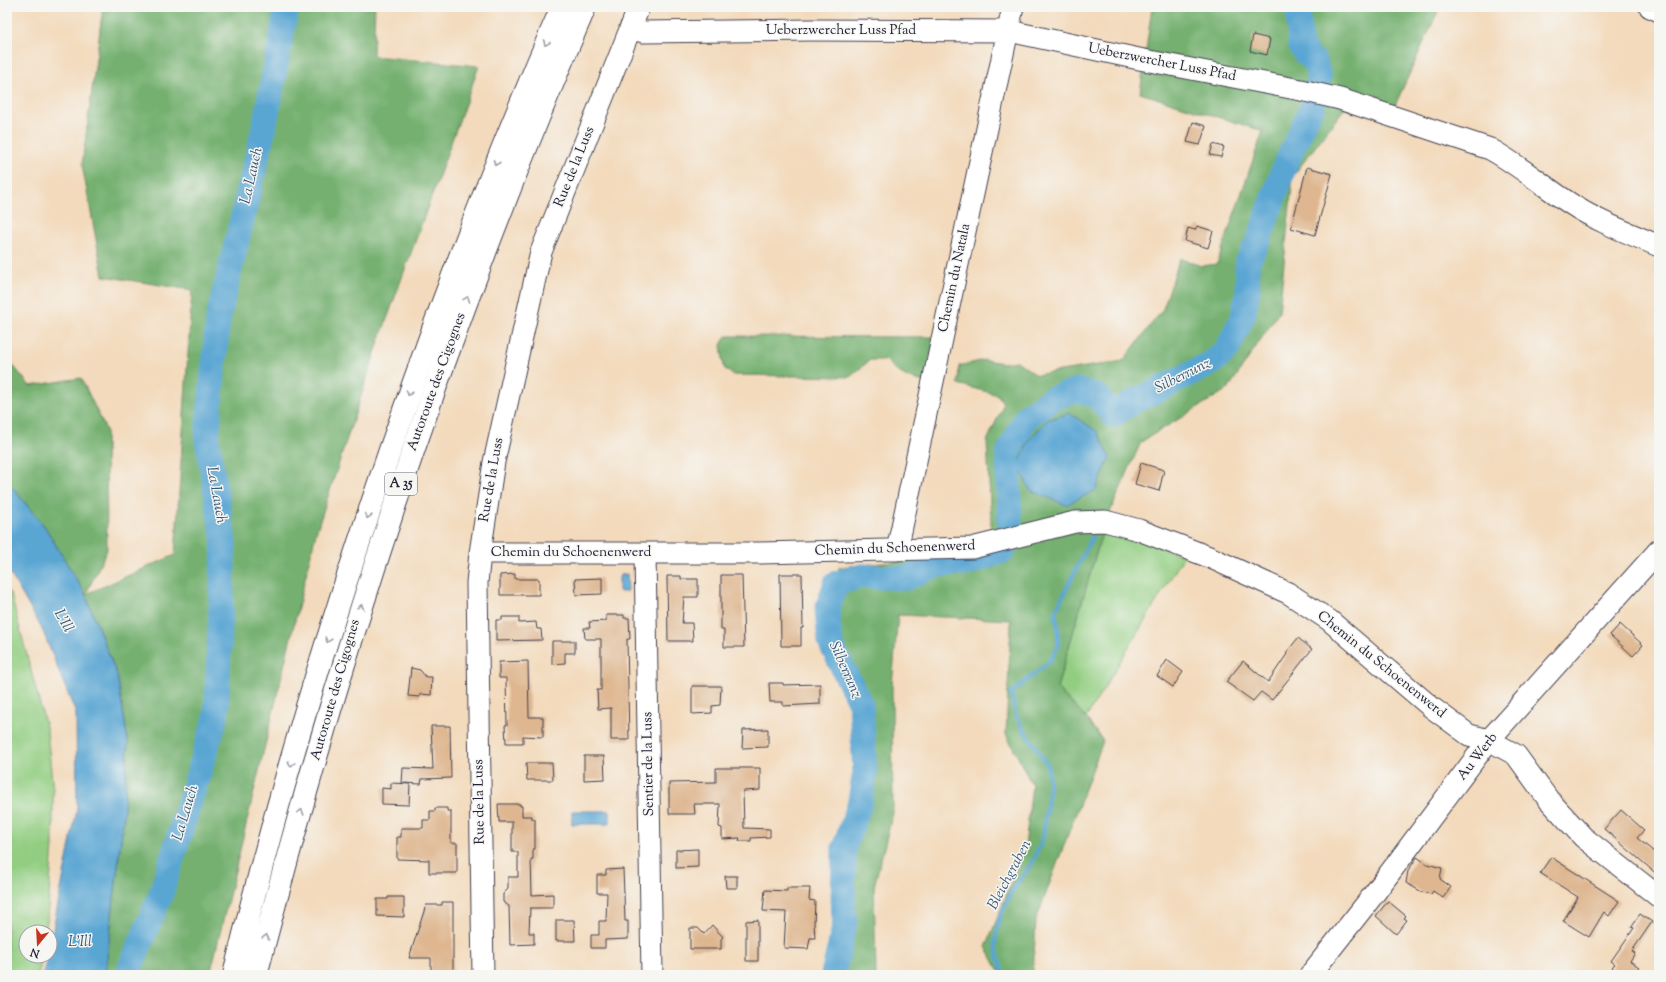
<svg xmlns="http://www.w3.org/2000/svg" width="1666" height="982" font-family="'Sorts Mill Goudy',serif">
<rect width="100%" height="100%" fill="#f6f6f2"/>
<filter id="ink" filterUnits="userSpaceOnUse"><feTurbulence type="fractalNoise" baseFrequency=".025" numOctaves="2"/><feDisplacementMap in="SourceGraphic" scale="8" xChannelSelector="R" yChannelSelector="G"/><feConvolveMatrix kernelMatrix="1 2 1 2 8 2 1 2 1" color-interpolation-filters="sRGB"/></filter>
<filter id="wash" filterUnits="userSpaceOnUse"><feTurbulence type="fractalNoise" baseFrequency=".012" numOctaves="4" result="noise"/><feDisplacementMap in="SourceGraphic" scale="16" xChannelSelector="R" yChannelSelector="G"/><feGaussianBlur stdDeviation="0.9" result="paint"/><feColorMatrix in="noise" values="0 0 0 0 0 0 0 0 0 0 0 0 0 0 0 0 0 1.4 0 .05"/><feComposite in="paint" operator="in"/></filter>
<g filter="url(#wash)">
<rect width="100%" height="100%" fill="#f3dabc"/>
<path fill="#92cd81" stroke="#5a785e" d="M1104,526L1184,556L1086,718L1057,688Z
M7,589L11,595L47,731L53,790V846L46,932H26V956H43L38,975H7Z"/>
<path fill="#75b06f" stroke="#4c6955" d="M103,7H375L373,56L479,66L379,341L316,533L210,975H105L123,822L128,741L117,675L85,594L45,527L7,481V358L30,386L81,378L106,430L107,550L86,594L175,555L192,290L103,276L82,165Z
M1152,7H1440L1392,112L1344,109L1293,176L1279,312L1228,389L1141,442L1104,526L1057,688L1086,718L1103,741L1036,920L1033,975H1001L986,947L1025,847L1032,785L1006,734L1011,620L898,615L892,686L893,813L874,886L876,975H839L843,846L872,729L838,662L839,567L936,558L992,545L987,441L1002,408L1003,403L998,395L958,384L959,366L984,360L1003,363L1017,361L1036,375L1123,361L1163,309L1180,258L1201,266L1217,264L1263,131L1140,93Z
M726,336L935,337L926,382C908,379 898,374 886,360H870L850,377L733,375L724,368L721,345Z"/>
<path fill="#5aa6d3" stroke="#3e6487" d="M1069,413L1097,431L1110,457L1096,490L1066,505L1030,490L1018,466L1029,440L1047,420Z
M7,481L45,527L85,594L117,675L128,742L123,822L105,975H43L47,956H50V944L77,809L76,714L42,629L7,568Z
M627,574L628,590L626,592H621L619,591V577L620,575Z
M572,811H610V824H572Z"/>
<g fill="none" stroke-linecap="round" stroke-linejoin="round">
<path stroke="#5aa6d3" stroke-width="4" d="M1003,975L995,943L999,919L1012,891L1033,861L1043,838L1049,790L1048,766L1036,747L1023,729L1015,712L1011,693L1048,663L1058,647V629L1055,612L1092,537"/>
<path stroke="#5aa6d3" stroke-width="25" d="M1010,527L1008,453L1026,417L1051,399L1077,390L1097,396L1113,415L1131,403L1212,363L1227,350L1243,316L1248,291L1247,263L1259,239L1285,165L1313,105L1319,77L1315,62L1306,54L1300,45L1298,7
M127,975L161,894L216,717L224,542L207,439L218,319L264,128L287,7
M833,975L845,923L843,907L844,848L859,806L865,772L861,705L830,642L827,609L836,583L862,576L906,578L936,565L969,563L1003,551"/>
</g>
<g id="blocks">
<path fill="#deb68f" d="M1253,35L1270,39L1267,55L1250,51Z
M1193,122L1206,126L1200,145L1187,142Z
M1213,144L1224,147L1221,157L1210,155Z
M1307,167L1332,174L1315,235L1291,228Z
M1197,226L1213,231L1208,248L1185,241L1188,228L1195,230Z
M1141,463L1164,470L1159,491L1135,484Z
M515,574V579H539V595H500V575Z
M780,574H802L803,628H801V646H781Z
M721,575H742L744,647H724V630H721Z
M667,576H681V579H698V597H684L682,623H692L693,641H668Z
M602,578V594L576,595L575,579Z
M606,615H624V618H629L630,639H627L629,740H611V708L598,709L597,690H601V639H585L584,628H590L589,622L606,621Z
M502,617H519V623L536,622L537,629H541L542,640L496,641V620H502Z
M1620,624L1643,645L1633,656L1610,635Z
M1298,638L1312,649L1272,700L1261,692L1253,701L1226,682L1243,661L1268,682L1287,654L1286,653Z
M552,641H575V653H565V663L552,664Z
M1167,660L1183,672L1173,687L1157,676Z
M528,661L529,717H543V737L523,736V743H506L505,725H507L506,678H499V662Z
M411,668L420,670L426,677H432L431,695L420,694V697L408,696Z
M769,683H783V685L820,684V704L783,706V702H770Z
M692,686H721L720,705L712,706V713L692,714Z
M431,726H450L451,778L422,779L421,784L402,783L403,768L433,769Z
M768,729V747L742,748L743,730Z
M584,756H604L605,779L584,780Z
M526,763H552L553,780H527Z
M716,768H760V790L743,791L744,828L770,829V837L751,838V841H739L740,838L722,839V828L719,827L720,804H694L695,814H669V783L716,782Z
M391,783L410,784L409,805L382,804V788L391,789Z
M498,804H520V806H522V816H532V819H535V849H533V859H531L532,895L553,894V908H530L529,933H534V944L510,945L509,906L503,902V894L508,889V877H518V852H512V822H499Z
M435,808H447V811H451V843H457V873H429V860L397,859V837H401V828H423V820H430V811H435Z
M1621,810L1644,830L1637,838L1659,856V876L1604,829Z
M698,849V867L676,868V850Z
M1417,857L1427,864L1442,868L1440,879L1451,887L1443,898L1433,891L1431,894L1422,892L1406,883L1408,871Z
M1551,857L1619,901L1609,916L1604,912L1589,937L1563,921L1578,897L1540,873Z
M623,869L625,921H628V939L605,940V948H591V935H599V921H606L607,893H597V875H606V870Z
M725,876H737V888H726Z
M787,888H810L809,900L815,901L814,924L815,938H810L808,949L784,948L786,912L763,911L765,890L787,891Z
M388,897H404V917L377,916V899H388Z
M1388,901L1406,916L1404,918L1407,920L1396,934L1376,916Z
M442,902H453V975H431V958H409L426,905H442Z
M1640,914L1652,922L1632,951L1635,953L1630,961L1639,967L1633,975H1610L1614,969L1612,967L1615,964L1611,961L1634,928L1631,927Z
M556,920H574L575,941H556Z
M758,920V961H746V921Z
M712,925L723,937L721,939V949H690V928H698L704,934Z"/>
</g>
</g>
<g filter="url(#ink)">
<use href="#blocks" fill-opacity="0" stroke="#413e4e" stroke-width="1"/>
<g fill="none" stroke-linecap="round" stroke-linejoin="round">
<g stroke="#413e4e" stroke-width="23">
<path id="minor" d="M1650,7L1659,11
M630,28L643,32L811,30L1009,31L1139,59L1301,90L1340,99L1490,149C1519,165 1543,186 1571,204C1598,222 1629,233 1659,246
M897,550L1013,7
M480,553H760L972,548L1075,522L1105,521L1139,530L1209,557L1288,593L1329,620L1431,707L1469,735L1489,740L1516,755L1548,799L1583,837L1659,897
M645,553L652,975
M483,975L477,583L480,553L494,462L541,252L639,7
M1310,975L1374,894L1489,740L1659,550"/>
</g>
<g stroke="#413e4e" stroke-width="24">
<path id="highway" d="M234,975C271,822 316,670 366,521C424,347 488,175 562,7
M256,975C342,644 449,320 585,7"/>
</g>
<use href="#minor" stroke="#fff" stroke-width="21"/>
<use href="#highway" stroke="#fff" stroke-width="22"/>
</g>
<defs><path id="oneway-chevron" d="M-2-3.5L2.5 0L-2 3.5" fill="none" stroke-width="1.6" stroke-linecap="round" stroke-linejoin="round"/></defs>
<g stroke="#9c9ca7">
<use href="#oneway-chevron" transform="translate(546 43) rotate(114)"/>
<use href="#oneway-chevron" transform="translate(496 163) rotate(112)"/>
<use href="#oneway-chevron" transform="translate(467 299) rotate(-69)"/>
<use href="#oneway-chevron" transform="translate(409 393) rotate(109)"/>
<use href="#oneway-chevron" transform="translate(368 516) rotate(108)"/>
<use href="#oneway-chevron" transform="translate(361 607) rotate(-73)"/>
<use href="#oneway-chevron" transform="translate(328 640) rotate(107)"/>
<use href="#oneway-chevron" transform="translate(291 764) rotate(105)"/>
<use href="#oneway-chevron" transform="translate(301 812) rotate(-74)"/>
<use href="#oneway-chevron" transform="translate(266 937) rotate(-75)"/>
</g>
</g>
<g text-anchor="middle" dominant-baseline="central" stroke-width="3" stroke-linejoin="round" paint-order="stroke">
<rect fill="#f6f6f2" stroke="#626272" stroke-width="1" x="385" y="473" width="32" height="22" rx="3"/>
<g font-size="13" font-weight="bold" fill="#22223b">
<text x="401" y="484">A 35</text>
</g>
<g font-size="14" fill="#22223b" stroke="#f6f6f2">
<text x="841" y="31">Ueberzwercher Luss Pfad</text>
<text transform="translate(1162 63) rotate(11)">Ueberzwercher Luss Pfad</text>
<text transform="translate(575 167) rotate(-68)">Rue de la Luss</text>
<text transform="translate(955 278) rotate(-78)">Chemin du Natala</text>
<text transform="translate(437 382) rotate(-70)">Autoroute des Cigognes</text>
<text transform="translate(492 480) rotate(-80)">Rue de la Luss</text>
<text transform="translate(895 549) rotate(-2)">Chemin du Schoenenwerd</text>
<text x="571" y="553">Chemin du Schoenenwerd</text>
<text transform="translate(1381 665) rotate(39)">Chemin du Schoenenwerd</text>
<text transform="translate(336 690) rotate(-74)">Autoroute des Cigognes</text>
<text transform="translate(1478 757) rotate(-52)">Au Werb</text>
<text transform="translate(649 764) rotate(-91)">Sentier de la Luss</text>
<text transform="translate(480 802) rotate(-91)">Rue de la Luss</text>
</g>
<g font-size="15" font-style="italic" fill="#385778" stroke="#f6f6f2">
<text transform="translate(252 176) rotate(-77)">La Lauch</text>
<text transform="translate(1183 376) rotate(-27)">Silberrunz</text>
<text transform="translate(216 495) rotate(80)">La Lauch</text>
<text transform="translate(63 621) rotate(61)">L'Ill</text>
<text transform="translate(845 670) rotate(66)">Silberrunz</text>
<text transform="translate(186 813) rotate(-73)">La Lauch</text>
<text transform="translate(1010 875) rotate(-62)">Bleichgraben</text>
<text x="80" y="942">L'Ill</text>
</g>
</g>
<rect width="1666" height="982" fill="none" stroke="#f6f6f2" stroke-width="24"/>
<g transform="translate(38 944) rotate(198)"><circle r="19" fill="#f6f6f2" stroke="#a1a1a9"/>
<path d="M0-3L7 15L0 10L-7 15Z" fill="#c8321e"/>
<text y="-6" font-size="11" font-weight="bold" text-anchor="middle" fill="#22223b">N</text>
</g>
</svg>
